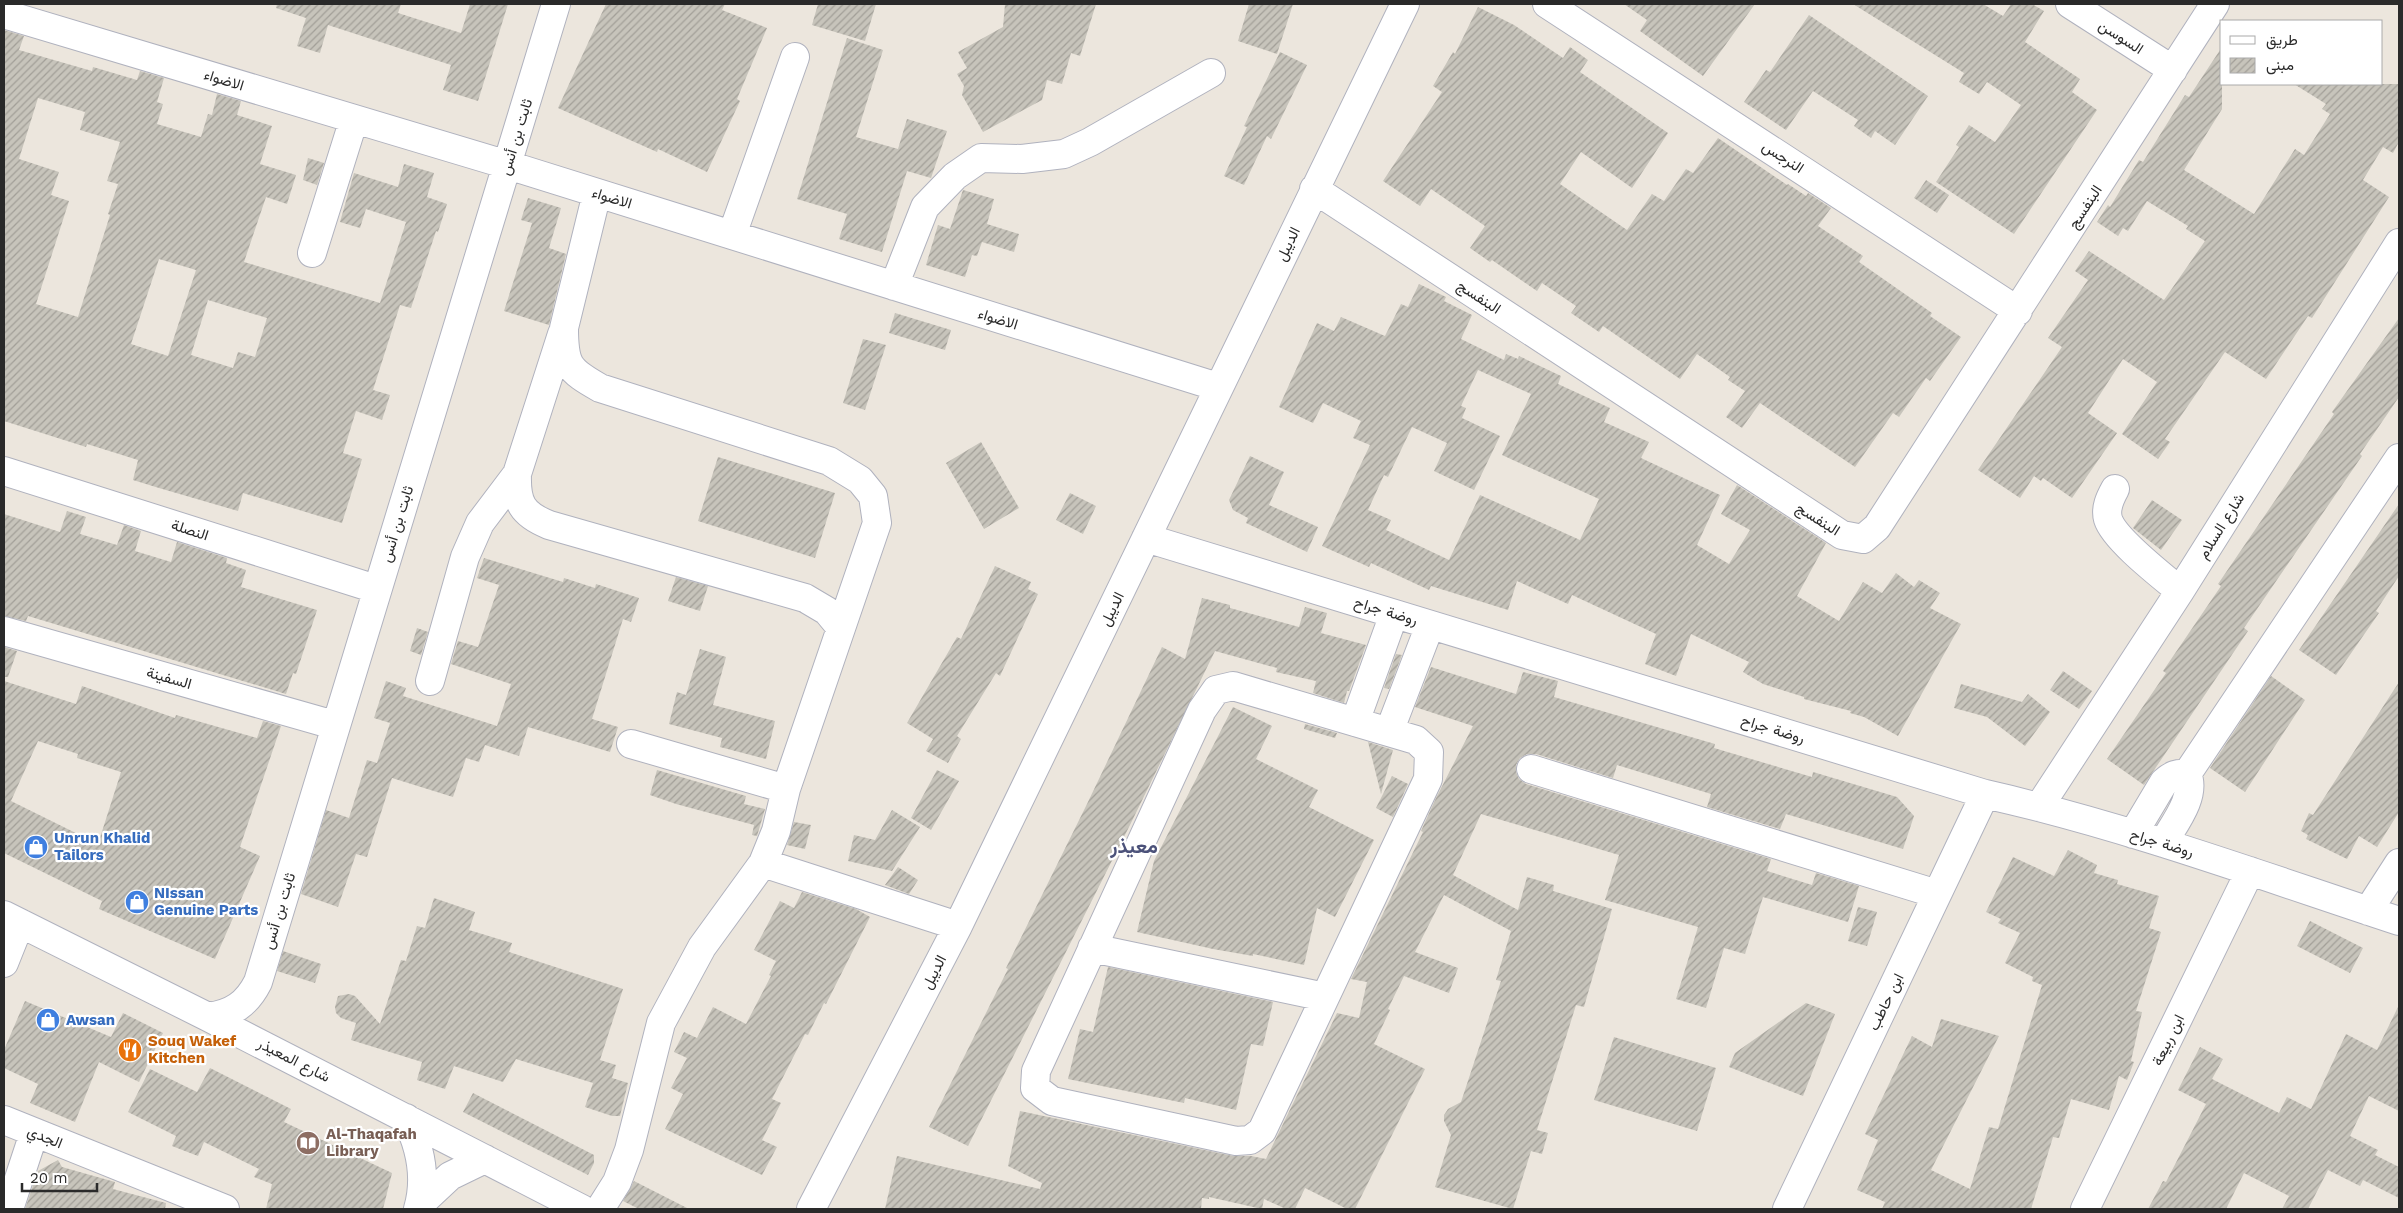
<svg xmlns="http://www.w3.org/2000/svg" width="2403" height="1213" font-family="'Work Sans',Vazirmatn,sans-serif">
<defs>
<pattern id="building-hatch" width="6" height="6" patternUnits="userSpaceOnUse" patternTransform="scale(1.25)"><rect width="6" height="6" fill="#c7c4bb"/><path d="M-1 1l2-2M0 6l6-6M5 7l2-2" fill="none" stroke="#a29f98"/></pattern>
</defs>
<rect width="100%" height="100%" fill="#ece6dd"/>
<path fill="url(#building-hatch)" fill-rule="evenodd" d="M277,4H401L398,13L461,33L470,4H508L478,101L443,90L451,65L328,25L320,53L297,46L306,18L276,8Z
M606,4H725L722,10L767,28L737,99L740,101L707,172L658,149L657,152L558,108Z
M818,4H876L865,41L812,25Z
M1005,4H1096L1080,56L1071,53L1062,84L1047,80L1042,100L983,132L962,95L964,86L957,74L967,68L958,52L1003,27Z
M1249,4H1293L1277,54L1238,41Z
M1624,4H1755L1703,76L1640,31L1647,20Z
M1853,4H1983L2003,16L2011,4H2032L2044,11L2025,42L2080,79L2072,92L2097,110L2014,234L1936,182L1959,147L1956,145L1969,125L1995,142L2021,105L1987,82L1979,94L1959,82L1964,73Z
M1478,7L1514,25L1563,58L1570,47L1588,60L1580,72L1668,133L1632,188L1581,152L1560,184L1627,230L1652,194L1664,201L1686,169L1693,173L1718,138L1787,185L1788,184L1806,196L1808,193L1831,208L1818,226L1863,256L1859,262L1932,313L1930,316L1961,337L1930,381L1926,378L1899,417L1893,413L1855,467L1760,403L1742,428L1726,417L1745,391L1728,380L1730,377L1697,354L1680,379L1603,326L1599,332L1571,313L1576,306L1542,283L1537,291L1492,260L1490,262L1470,248L1485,226L1431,189L1420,206L1383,181L1442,92L1433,86L1453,52L1455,54Z
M1809,15L1928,96L1895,145L1875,131L1871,138L1854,126L1858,120L1813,91L1786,130L1744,102L1766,70L1770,72Z
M4,30L24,36L19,50L92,71L93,67L137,80L140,71L164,78L157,102L163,104L157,124L201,137L208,114L212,115L217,94L241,101L237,115L272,126L260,164L296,175L287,204L266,197L244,262L380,303L406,222L366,209L360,228L340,222L354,173L398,187L404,164L434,173L427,197L447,204L438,232L436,231L411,308L400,305L373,390L390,395L382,420L356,411L343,453L362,459L342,523L243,493L238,511L159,488L133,480L138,460L87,444L86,447L4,421ZM38,98L85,112L80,130L120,142L107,181L118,184L108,214L110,215L78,317L36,304L69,201L51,195L59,172L19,159ZM159,259L196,270L168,356L131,344ZM208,300L267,318L255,357L238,352L233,368L191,355Z
M847,38L883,50L856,137L898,149L907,119L947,131L931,178L907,171L882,252L839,239L847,214L797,199Z
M2222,47V109L2184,170L2254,214L2295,149L2304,155L2330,114L2322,109L2326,104L2294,84H2399V142L2393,153L2383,147L2363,180L2389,197L2312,318L2308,316L2266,379L2225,352L2165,439L2170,442L2158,459L2122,434L2157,382L2123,359L2088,413L2117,433L2072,498L2043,478L2041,481L2034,476L2020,498L1978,470L2062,347L2048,338L2088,280L2075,271L2089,251L2164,300L2205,241L2186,229L2188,226L2147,201L2128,231L2123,228L2118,236L2097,222L2108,205L2110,207L2139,160L2143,162L2185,95L2189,97Z
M1280,52L1307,65L1271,139L1267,136L1244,185L1224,176L1247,127L1244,126Z
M308,158L324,163L317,185L303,180Z
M1926,180L1949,195L1937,213L1914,198Z
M963,190L994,199L987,224L1019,234L1014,252L982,242L977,256L972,255L965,277L926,265L938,225L950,229Z
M528,198L561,208L549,248L566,254L549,325L504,311L532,223L521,220Z
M1419,284L1446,297L1444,301L1472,315L1461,339L1504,360L1506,354L1518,359L1519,356L1561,376L1558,384L1610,408L1604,422L1649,442L1641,458L1720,495L1697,545L1729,564L1750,530L1721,514L1737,485L1826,543L1797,596L1839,621L1863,582L1882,593L1896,573L1914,587L1919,580L1940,593L1930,608L1961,624L1898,736L1864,717L1850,713L1851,711L1804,699V697L1763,684L1743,672L1749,662L1691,634L1676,676L1645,664L1656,634L1572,595L1568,604L1517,581L1508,610L1431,586L1429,590L1371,563L1369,567L1322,546L1370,445L1353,438L1361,421L1323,403L1313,423L1279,407L1317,323L1334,331L1341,317L1385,336L1401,304L1408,307ZM1478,370L1531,394L1502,455L1599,499L1580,540L1480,495L1449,560L1386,530L1391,520L1368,510L1384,475L1388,477L1412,427L1447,443L1434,471L1474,490L1500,436L1462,418L1466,408L1461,406Z
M895,313L951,330L945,350L889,333Z
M2399,318V397L2360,454L2362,456L2244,628L2248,631L2144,785L2107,759L2166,673L2163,671L2221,586L2218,584L2334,414L2332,412Z
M863,339L886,345L865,410L843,403Z
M981,442L1019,508L984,529L946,463Z
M1250,456L1284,472L1269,505L1318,527L1307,552L1246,523L1248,518L1233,510L1229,500Z
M718,457L835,493L815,558L698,521Z
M1070,493L1096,506L1083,534L1056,520Z
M2152,500L2182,520L2161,550L2133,528Z
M2399,504V576L2376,611L2379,613L2336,675L2299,650Z
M67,511L86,517L80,534L117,545L124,525L141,531L135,551L171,562L177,542L227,558L226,563L246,570L241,587L317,610L296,674L293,673L286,694L28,616L26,621L4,616V514L60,532Z
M484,558L563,582L564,578L595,588L596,584L639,598L631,622L623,619L592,719L618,727L610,752L528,727L519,756L485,745L479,762L466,758L453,797L392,778L367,857L356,854L338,907L301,894L326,810L349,818L367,760L377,763L390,723L374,718L386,681L406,688L403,696L497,726L511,684L451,664L458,641L478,647L499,585L477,578Z
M995,566L1031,582L1028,589L1038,594L1000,676L996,673L957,736L961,739L948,763L926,751L933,739L907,723L957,637L961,639Z
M676,577L708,586L700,611L668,601Z
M1202,598L1230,605V608L1299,627L1305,607L1327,613L1321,633L1366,645L1349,691H1347L1344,703L1313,693L1316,681L1276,672L1277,668L1215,651L1130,825L968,1146L929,1127L1008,969L1006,968L1087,804L1162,647L1185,659Z
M417,628L428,632L421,655L410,651Z
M4,647L17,651L8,677H4Z
M700,649L726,657L713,705L775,721L766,759L720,747L722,738L669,724L677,692L686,695Z
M1396,654L1402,655L1389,689L1384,688Z
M1431,667L1516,694L1523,672L1558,681L1554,697L1715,744L1714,748L1812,777L1813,772L1897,797L1914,816L1903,849L1786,814L1780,829L1707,807L1711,794L1617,765L1613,778L1536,754H1527L1520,758L1516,765V772L1519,779L1526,784L1771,859L1767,871L1812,885L1816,873L1859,886L1848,922L1763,897L1745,954L1724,948L1706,1008L1676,999L1698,927L1605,900L1619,855L1481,814L1453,875L1518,910L1527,877L1554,885L1553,891L1612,909L1584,1007L1576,1005L1537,1130L1548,1133L1542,1154L1531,1151L1513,1209L1435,1187L1451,1135L1444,1121V1115L1448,1109L1461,1102L1501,981L1496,980L1511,931L1444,895L1415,952L1458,968L1449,993L1404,976L1388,1009L1390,1010L1374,1044L1425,1069L1355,1209H1347L1305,1188L1295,1209H1286L1264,1199L1262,1209L1209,1197V1199L1202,1198L1201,1209H885L897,1156L1040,1189L1042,1183L1008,1166L1020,1111L1233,1156H1251L1266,1159L1337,1013L1359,1018L1367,982L1351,979L1423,832L1421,831L1436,798L1473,726L1415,707Z
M2063,671L2092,691L2079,709L2050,690Z
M2271,676L2305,700L2245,792L2210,768Z
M4,681L76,704L82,686L175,718L176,715L257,738L263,721L281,726L240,847L260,856L215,959L99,909L102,901L4,853ZM38,741L78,754L77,758L121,772L98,844L11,801Z
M2399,682V812L2377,847L2359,836L2347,859L2306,839L2308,835L2301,831L2309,813L2313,815Z
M1961,684L2022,702L2028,694L2050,712L2025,746L1987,717L1954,708Z
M1233,707L1272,726L1256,759L1318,790L1309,807L1374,840L1335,917L1317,908L1304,965L1253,954V956L1213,949L1137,932L1154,861Z
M1305,724L1337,733L1335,738L1304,729Z
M1368,742L1393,750L1381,794Z
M657,770L746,796L744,804L765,809L757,836L752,835L754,825L676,804L650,795Z
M937,770L959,781L931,830L911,818Z
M1392,776L1408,784L1393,817L1376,808Z
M892,810L920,827L892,871L848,861L854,835L875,840Z
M794,822L811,825L805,849L787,845Z
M2068,850L2097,865L2094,873L2118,880L2117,884L2159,896L2149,928L2161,932L2136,1011L2142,1012L2131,1061L2134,1062L2127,1080L2119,1076L2109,1110L2071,1099L2059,1138L2053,1137L2031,1209H1882L1885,1202L1857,1190L1878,1140L1865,1134L1912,1036L1932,1047L1941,1019L1999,1036L1931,1170L1970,1189L1989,1127L1998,1129L2042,985L2032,981L2033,977L2005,963L2020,933L1998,923L2001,919L1986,912L2013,857L2054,876Z
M898,867L918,880L909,894L885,885Z
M802,892L856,909L870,917L826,1004L824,1003L808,1035L805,1034L772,1099L781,1103L762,1140L777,1147L762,1175L665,1129L683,1094L671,1088L687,1058L674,1052L684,1032L697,1038L713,1007L746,1024L771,976L769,975L776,961L754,950L780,901L794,908Z
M434,898L475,912L469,930L512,943L509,952L623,989L600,1060L616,1065L612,1078L628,1083L620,1116H612L585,1107L593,1083L516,1059L503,1082L454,1066L445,1089L417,1080L422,1062L351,1040L356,1023L341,1018L336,1013L335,1007L338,996L349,994L355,996L380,1024L401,960L406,961L417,926L425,928Z
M1858,907L1877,912L1867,946L1848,941Z
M2310,921L2363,948L2350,973L2297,946Z
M283,951L321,964L315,983L277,971Z
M1108,967L1273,1002L1263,1046L1251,1044L1236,1110L1185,1098L1184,1103L1068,1079L1080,1029L1093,1032Z
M25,1001L111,1037L123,1013L163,1033L139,1082L99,1062L75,1122L30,1103L38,1084L4,1068V1050Z
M1806,1003L1835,1014L1803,1096L1729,1067L1735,1053Z
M2399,1005V1111L2369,1096L2350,1136L2378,1150L2375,1155L2399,1167V1198L2363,1180L2360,1186L2328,1170L2308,1209H2282L2289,1196L2244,1173L2226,1209H2148L2163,1181L2166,1182L2206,1104L2178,1090L2200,1047L2223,1059L2212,1079L2279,1113L2287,1097L2311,1109L2346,1034L2377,1050Z
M1614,1037L1716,1068L1697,1131L1594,1100Z
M210,1068L291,1109L284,1122L392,1173L383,1209H266L272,1184L254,1177L259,1169L204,1142L198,1156L172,1146L176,1136L128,1112L150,1069L197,1092Z
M473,1093L594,1155V1163L588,1175L463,1112Z
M58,1160L62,1167L115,1182L113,1189L166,1203L165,1209H25L38,1171Z
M634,1181L689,1209H639L623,1201Z"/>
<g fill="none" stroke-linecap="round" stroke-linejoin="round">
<g stroke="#b0b2be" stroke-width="30">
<path id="minor" d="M1547,4L2018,311
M2070,4L2173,70
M4,14L508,165L1218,387
M1314,189L1842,535L1863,539L1877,527L2215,4
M597,193L564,328C564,365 568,370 600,388L829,461L860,480L873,496L877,523L786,789L776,831L763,863L702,947L661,1023L629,1150L617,1182L600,1209
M732,235L795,57
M312,253L354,119
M894,286L925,207L955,176L981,158L1022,159L1064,154L1090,142L1211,73
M562,334L517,474C516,503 522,514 549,525L805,598L827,611L841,628
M4,471L376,589
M2115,489C2110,498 2105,508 2108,519C2114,539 2162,576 2180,591
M1146,538L1985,794C2126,826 2262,876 2399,921
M4,631L334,725
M430,681L465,557L480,523L517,474
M1233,686L1416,740L1429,752L1428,779L1262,1131L1250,1140L1236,1141L1052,1101L1035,1088L1036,1071L1202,710L1216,690Z
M1355,722L1394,614
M1389,732L1430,625
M631,744L786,789
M1531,769L1937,894
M2187,774L2399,458
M2039,807L2180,591L2399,243
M2133,834L2164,782C2172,775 2177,773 2187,774
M2163,843C2174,824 2197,796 2187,774
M763,863L958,926
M2368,911L2399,863
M4,915L208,1017L582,1209
M1092,948L1325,997
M4,963L20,923
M208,1017C232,1014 247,1004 258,982C355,655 459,331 556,4
M406,1118C420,1146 427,1178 418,1209
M4,1120L225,1209
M419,1205L450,1176L485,1159
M9,1209L34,1133
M811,1209L958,926L1405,4
M1787,1209L1985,794
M2085,1209L2250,871"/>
</g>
<use href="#minor" stroke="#fff" stroke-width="28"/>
</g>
<defs>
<g id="shop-disc" transform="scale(1.25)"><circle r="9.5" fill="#3f7fe0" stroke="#fff"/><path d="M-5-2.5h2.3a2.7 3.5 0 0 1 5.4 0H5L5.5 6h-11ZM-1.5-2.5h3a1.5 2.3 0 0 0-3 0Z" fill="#fff"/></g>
<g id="restaurant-disc" transform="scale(1.25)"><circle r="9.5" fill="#e8710a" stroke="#fff"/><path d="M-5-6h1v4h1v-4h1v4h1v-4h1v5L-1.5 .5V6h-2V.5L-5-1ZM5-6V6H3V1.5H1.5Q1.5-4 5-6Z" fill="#fff"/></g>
<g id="library-disc" transform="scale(1.25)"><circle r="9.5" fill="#8d6e63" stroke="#fff"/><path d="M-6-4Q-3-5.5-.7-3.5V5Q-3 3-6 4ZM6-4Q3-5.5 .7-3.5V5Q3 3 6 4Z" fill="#fff"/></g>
</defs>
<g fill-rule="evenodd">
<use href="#shop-disc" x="36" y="847"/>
<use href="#shop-disc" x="137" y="902"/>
<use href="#shop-disc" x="48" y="1020"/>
<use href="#restaurant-disc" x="130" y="1050"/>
<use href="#library-disc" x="308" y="1143"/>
</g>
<g text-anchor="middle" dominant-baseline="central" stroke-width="4.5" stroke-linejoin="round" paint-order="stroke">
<g font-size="15" fill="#2a2a2a" stroke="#fff">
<text transform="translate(2121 37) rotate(33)">السوسن</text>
<text transform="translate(224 80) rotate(17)">الاضواء</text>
<text transform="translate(516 137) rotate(-73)">ثابت بن أنس</text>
<text transform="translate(1783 157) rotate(33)">النرجس</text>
<text transform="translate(612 198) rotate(17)">الاضواء</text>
<text transform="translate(2085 207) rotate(-57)">البنفسج</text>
<text transform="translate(1288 244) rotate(-64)">الديبل</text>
<text transform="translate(1479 297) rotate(33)">البنفسج</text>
<text transform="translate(998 319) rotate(17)">الاضواء</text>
<text transform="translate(1818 519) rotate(32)">البنفسج</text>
<text transform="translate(397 524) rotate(-73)">ثابت بن أنس</text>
<text transform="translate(2221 526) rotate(-58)">شارع السلام</text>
<text transform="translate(190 530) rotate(18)">النصلة</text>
<text transform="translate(1112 609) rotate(-64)">الديبل</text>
<text transform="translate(1386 611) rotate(17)">روضة جراح</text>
<text transform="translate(169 678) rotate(16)">السفينة</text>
<text transform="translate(1773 729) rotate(17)">روضة جراح</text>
<text transform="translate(2162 843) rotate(17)">روضة جراح</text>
<text transform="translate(279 911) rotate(-73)">ثابت بن أنس</text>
<text transform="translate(934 972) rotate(-63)">الديبل</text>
<text transform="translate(1886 1002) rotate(-64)">ابن حاطب</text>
<text transform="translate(2168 1040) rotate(-64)">ابن ربيعة</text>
<text transform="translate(294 1060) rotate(27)">شارع المعيذر</text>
<text transform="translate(45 1137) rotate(22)">الجدي</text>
</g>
<g font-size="15" font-weight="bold" fill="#366cbe" stroke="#fff" text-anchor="start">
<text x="54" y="838">Unrun Khalid<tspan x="54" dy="17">Tailors</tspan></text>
<text x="154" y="893">NIssan<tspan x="154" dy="17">Genuine Parts</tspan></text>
<text x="66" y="1020">Awsan</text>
</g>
<g font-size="15" font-weight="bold" fill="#c56008" stroke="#fff" text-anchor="start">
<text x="148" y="1041">Souq Wakef<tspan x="148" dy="17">Kitchen</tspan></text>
</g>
<g font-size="15" font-weight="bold" fill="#785e54" stroke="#fff" text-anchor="start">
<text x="326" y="1134">Al-Thaqafah<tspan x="326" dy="17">Library</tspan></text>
</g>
<g font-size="20" font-weight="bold" fill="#4c527a" stroke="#fff">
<text x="1134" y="846">معيذر</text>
</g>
</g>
<rect width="2403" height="1213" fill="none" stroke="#2a2a2a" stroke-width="10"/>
<rect x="2220" y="20" width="162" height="65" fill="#ffffff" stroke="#aaaaaa"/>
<rect x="2230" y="36" width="25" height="8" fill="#ffffff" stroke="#aaaaaa"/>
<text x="2266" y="45" font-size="15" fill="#2a2a2a">طريق</text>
<rect x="2230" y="58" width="25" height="15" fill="url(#building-hatch)" stroke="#aaaaaa"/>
<text x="2266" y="70" font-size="15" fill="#2a2a2a">مبنى</text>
<path d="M22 1183v8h75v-8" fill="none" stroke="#2a2a2a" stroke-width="2.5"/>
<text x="30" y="1183" font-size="15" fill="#2a2a2a" stroke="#ffffff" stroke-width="4" paint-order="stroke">20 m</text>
</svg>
